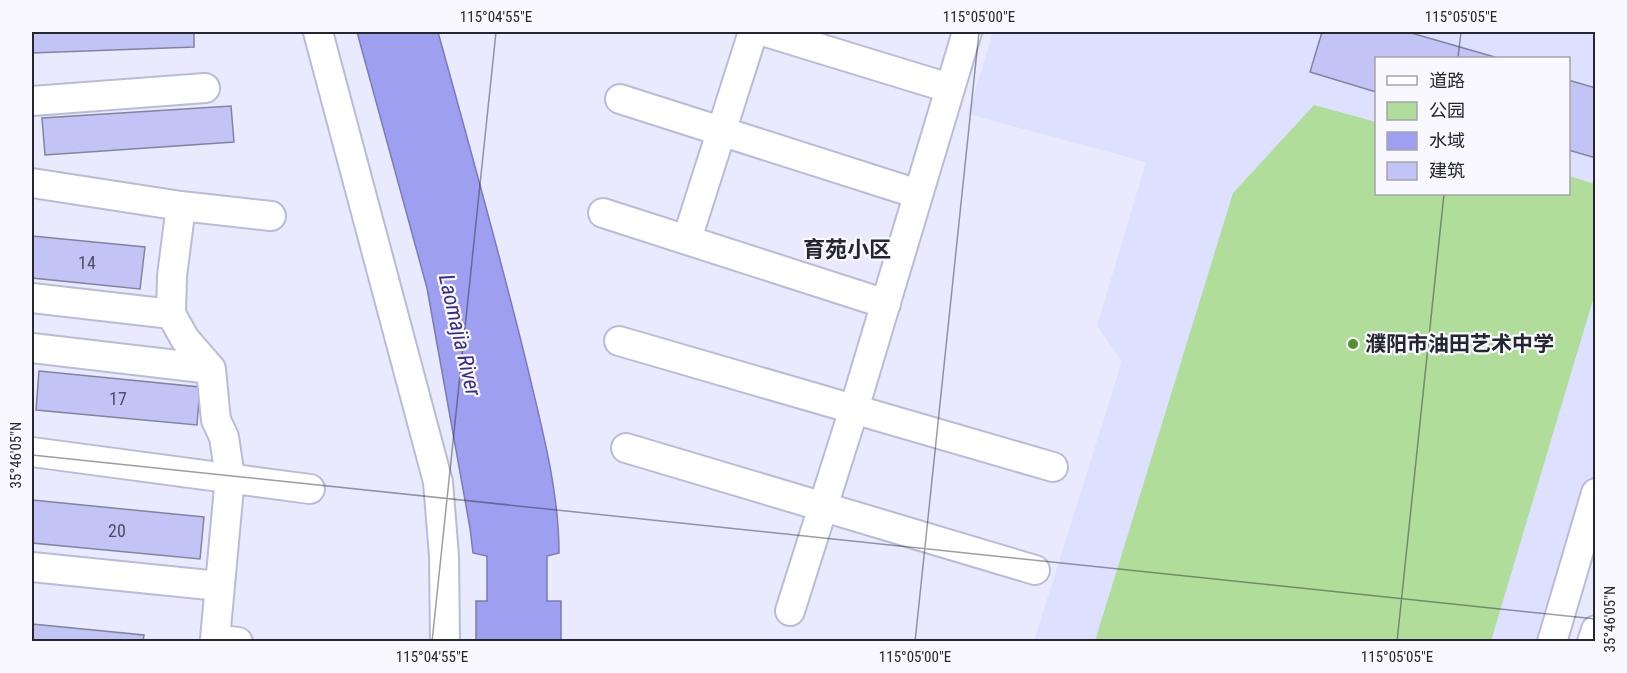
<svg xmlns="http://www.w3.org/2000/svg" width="1627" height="673" font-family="'Roboto Condensed','Noto Sans SC',sans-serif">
<rect width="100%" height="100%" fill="#e9eafd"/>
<path fill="#dee0ff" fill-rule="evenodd" d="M993,32H1595V469L1546,641H1034L1122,361L1097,326L1146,162L968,114ZM1376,58H1568V194H1376Z"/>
<path fill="#b0de9a" d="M1314,105L1376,122V194H1568L1569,176L1595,184V293L1491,641H1095L1233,193Z"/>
<path fill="#9f9ff1" stroke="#7a7bb7" stroke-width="1.5" d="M357,32H438C468,140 498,248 525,357C540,421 559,487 559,553L547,556V601H561V641H476V601H487V556L473,553L470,528L427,288Z"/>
<path fill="#c2c4f6" stroke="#82839f" stroke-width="1.5" d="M32,32H194V47L32,53Z
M1322,32H1408L1498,58H1376V92L1310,72Z
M1568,80L1596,88V158L1568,150Z
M231,106L234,142L45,155L42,118Z
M32,236L145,247L140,289L32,278Z
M39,371L200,387L197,425L36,410Z
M32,500L204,517L200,559L32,543Z
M32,624L144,635L143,642H32Z"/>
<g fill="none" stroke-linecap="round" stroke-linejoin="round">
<g stroke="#b9bbd9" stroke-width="32">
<path id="minor" d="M318,32L438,482L444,556L445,642
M766,32L949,88
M620,99L918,194
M32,101L205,88
M32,183L181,206L271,216
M181,206L172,276L171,314L185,339L211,369L216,420L224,437L230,477L215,639L238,642
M603,213L886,304
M687,239L753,32
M32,298L171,314
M619,341L1053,467
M32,348L211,369
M626,448L1035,570
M32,452L310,489
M32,567L219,586
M790,611L854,409L967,32
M1552,642L1596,493
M1592,642L1596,630"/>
</g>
<use href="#minor" stroke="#fff" stroke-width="28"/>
</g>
<path fill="none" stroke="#252631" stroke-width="1.5" stroke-opacity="0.45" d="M1458,58L1461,32M32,455L1596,619M432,642L496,32M915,642L979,32M1397,642L1444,194"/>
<circle fill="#528f2d" stroke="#f8f8fe" stroke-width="2" cx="1353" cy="344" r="6"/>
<g text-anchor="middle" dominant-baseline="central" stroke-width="4.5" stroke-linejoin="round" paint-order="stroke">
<g font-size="18" fill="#4c4e62">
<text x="87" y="262">14</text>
<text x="118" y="398">17</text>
<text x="117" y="530">20</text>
</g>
<g font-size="21" font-weight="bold" fill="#252631" stroke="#f8f8fe" text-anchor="start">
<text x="1365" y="344">濮阳市油田艺术中学</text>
</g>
<g font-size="22" font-weight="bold" fill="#252631" stroke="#f8f8fe">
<text x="847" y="249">育苑小区</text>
</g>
<g font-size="22" font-style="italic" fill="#3b2e8b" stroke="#f8f8fe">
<text transform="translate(460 335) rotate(77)">Laomajia River</text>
</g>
</g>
<rect width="1627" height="673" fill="none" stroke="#f8f8fe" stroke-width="66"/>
<rect x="1375" y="57" width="195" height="138" fill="#f8f8fe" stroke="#a4a4ac" stroke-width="1.5"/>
<rect x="1387" y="76" width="30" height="9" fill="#ffffff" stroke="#a4a4ac" stroke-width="1.5"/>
<text x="1429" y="87" font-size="18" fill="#252631">道路</text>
<rect x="1387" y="102" width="30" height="18" fill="#b0de9a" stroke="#a4a4ac" stroke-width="1.5"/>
<text x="1429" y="117" font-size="18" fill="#252631">公园</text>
<rect x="1387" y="132" width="30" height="18" fill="#9f9ff1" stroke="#a4a4ac" stroke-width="1.5"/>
<text x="1429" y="147" font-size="18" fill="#252631">水域</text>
<rect x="1387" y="162" width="30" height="18" fill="#c2c4f6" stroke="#a4a4ac" stroke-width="1.5"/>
<text x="1429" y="177" font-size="18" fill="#252631">建筑</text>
<rect x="33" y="33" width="1561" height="607" fill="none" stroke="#252631" stroke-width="2"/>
<g font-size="15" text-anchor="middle" fill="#252631">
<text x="496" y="22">115°04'55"E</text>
<text x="979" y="22">115°05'00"E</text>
<text x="1461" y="22">115°05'05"E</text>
<text transform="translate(16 455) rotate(-90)" y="5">35°46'05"N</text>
<text transform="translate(1610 619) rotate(-90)" y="5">35°46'05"N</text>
<text x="432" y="662">115°04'55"E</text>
<text x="915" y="662">115°05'00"E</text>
<text x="1397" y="662">115°05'05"E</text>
</g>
</svg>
